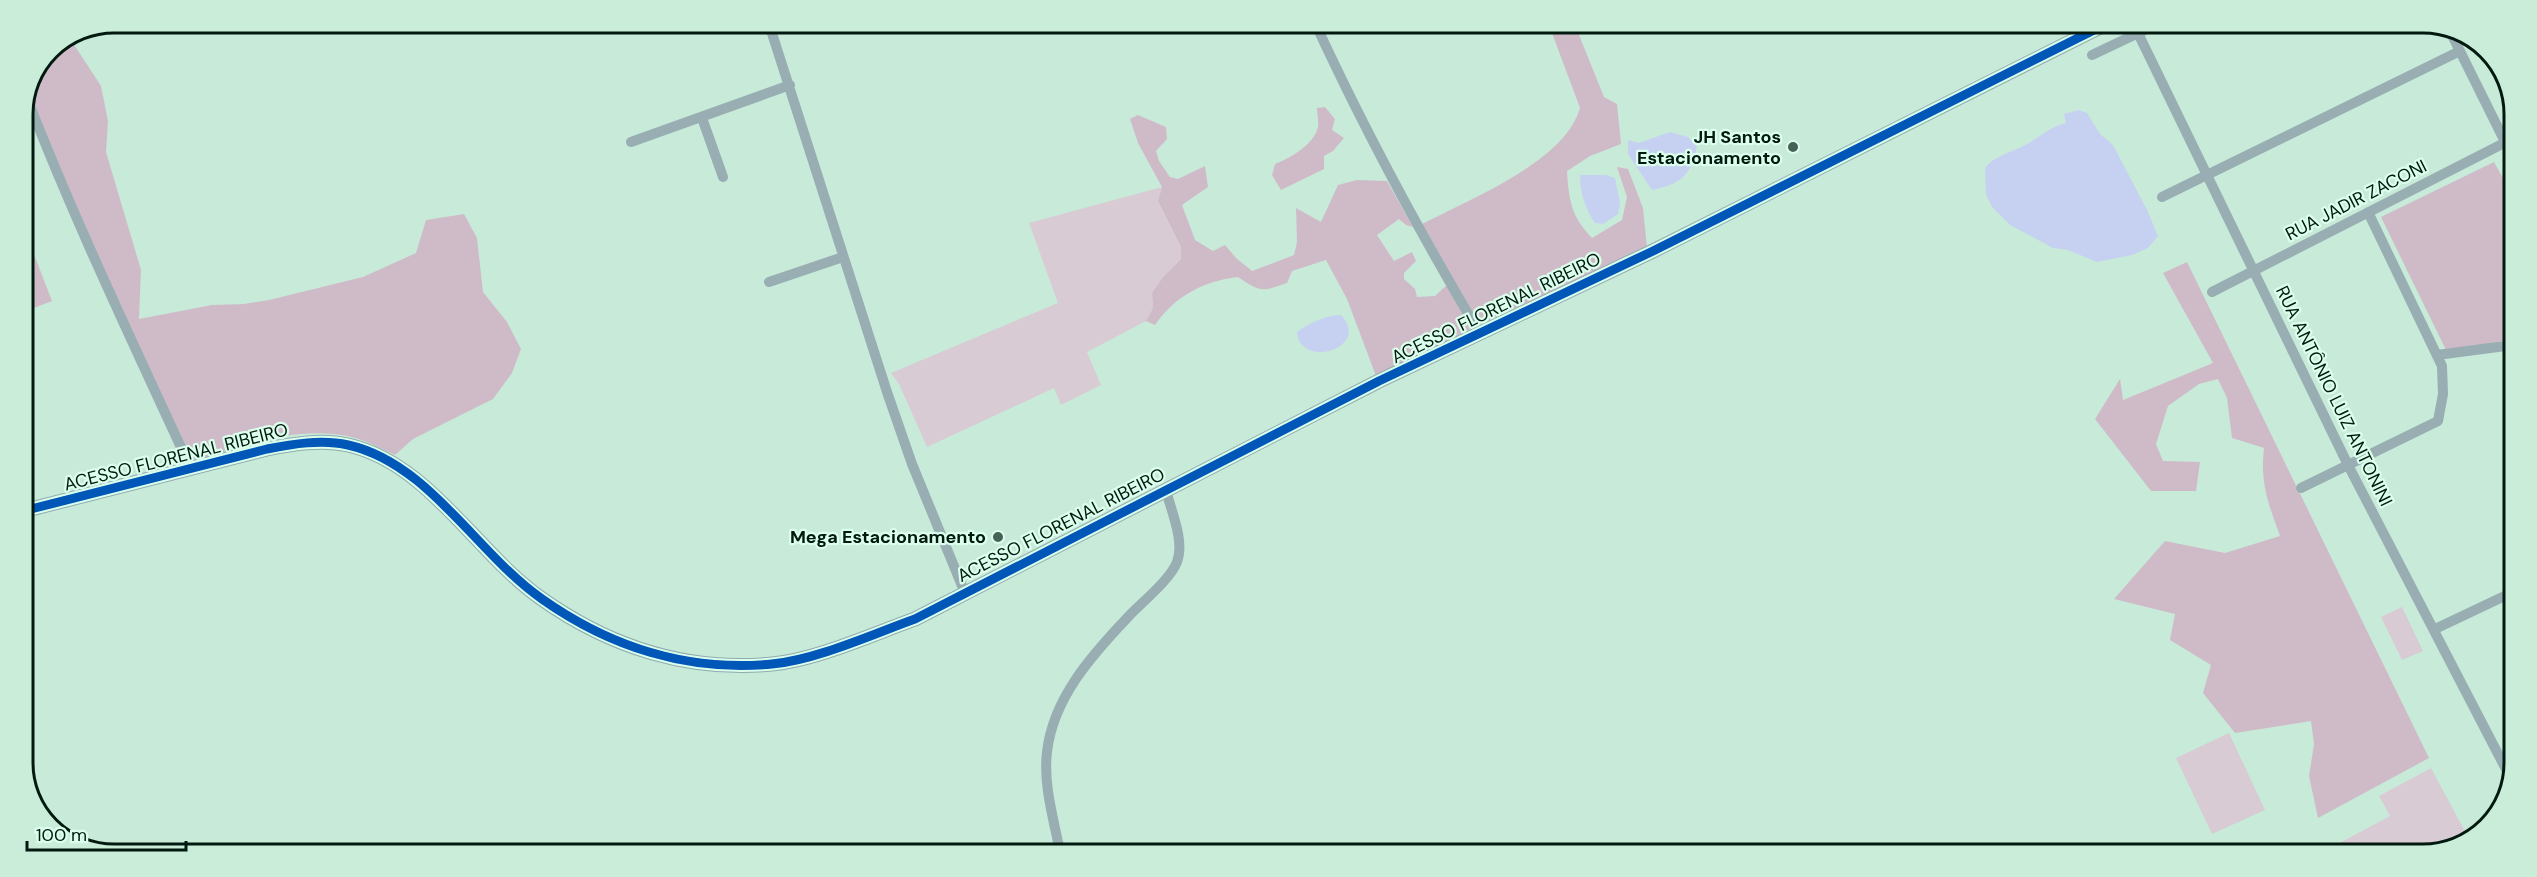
<svg xmlns="http://www.w3.org/2000/svg" width="2537" height="877" font-family="'DM Sans',sans-serif">
<rect width="100%" height="100%" fill="#c8ead9"/>
<path fill="#d8cbd4" d="M1162,187L1158,201L1181,247V259L1163,277L1152,293L1153,308L1146,321L1087,352L1101,385L1061,405L1054,388L927,447L899,384L891,373L1058,303L1029,223Z
M2402,607L2423,651L2402,660L2381,617Z
M2229,733L2265,810L2212,834L2176,758Z
M2431,768L2469,839L2423,854H2319L2390,816L2379,796Z"/>
<path fill="#cfbbc8" d="M1549,25H1575L1604,97L1617,104L1621,144L1590,156L1567,171C1569,201 1571,216 1592,238L1622,220L1627,197L1617,167L1628,169L1643,208L1647,248L1474,327L1376,376L1347,299L1326,260L1292,271L1287,283C1262,292 1260,292 1238,277C1204,281 1175,296 1155,325L1146,321L1153,308L1152,293L1163,277L1181,259V247L1158,201L1162,187L1138,143L1130,119L1138,115L1166,127L1167,139L1156,151L1159,161L1170,177L1178,179L1205,166L1208,187L1182,205L1195,240L1213,251L1225,245L1236,258L1252,271L1294,255L1297,242L1296,208L1321,222L1338,185L1357,180L1387,181L1413,227L1406,225L1399,219L1377,235L1394,261L1412,252L1416,261L1404,273V279L1415,289L1417,297L1435,296L1448,284L1417,227C1464,201 1564,164 1580,108Z
M71,40L101,86L108,121L106,152L141,270L139,319L212,305L244,304L269,300L363,277L416,253L426,220L464,214L477,238L483,292L507,322L521,349L512,373L493,399L413,439L395,455C380,448 363,439 347,436C292,425 239,448 187,464L26,100L50,49Z
M1325,107L1335,119L1332,130L1344,138L1333,151L1324,156V169L1281,190L1272,175L1275,164C1290,158 1314,145 1318,127C1319,122 1317,114 1317,108Z
M2494,162L2514,198L2513,339L2447,352L2381,217Z
M23,226L52,301L23,312Z
M2187,262L2429,758L2318,818L2309,776L2314,744L2311,721L2235,733L2203,693L2211,665L2170,640L2175,614L2114,599L2165,541L2225,553L2280,536C2268,503 2260,483 2264,448L2232,438L2227,398L2218,379L2199,384L2168,406L2156,444L2163,461L2200,462L2196,491H2151L2095,419L2120,379L2123,400L2213,363L2163,273Z"/>
<path fill="#c6d1f1" d="M2079,110L2087,113L2100,134L2113,145L2147,210L2158,236L2148,248L2132,255L2097,262L2068,250L2053,248L2010,225L1992,207L1986,195L1985,168C1997,154 2012,153 2027,144C2041,136 2050,127 2066,123L2064,114Z
M1670,132L1688,137L1697,147C1692,175 1679,185 1652,190L1628,154V140L1639,143Z
M1580,175H1606L1615,178L1620,203L1618,214L1603,224L1595,223C1585,209 1580,192 1580,175Z
M1341,315C1372,348 1300,370 1297,332C1311,322 1324,316 1341,315Z"/>
<g fill="none" stroke-linecap="round" stroke-linejoin="round">
<path stroke="#98aeb3" stroke-width="10" d="M769,24L887,392L912,464L965,593
M1316,25C1365,131 1420,233 1480,334
M2135,27L2348,465L2510,777
M2448,27L2514,160
M2092,55L2151,27
M27,98C76,224 134,345 190,467
M702,118L723,177
M631,142L790,85
M2162,197L2460,51
M769,282L843,257
M2212,292L2514,138
M2437,355L2513,345
M2301,488L2438,421L2443,394L2442,366L2368,212
M2435,629L2511,593
M1060,852C1054,820 1043,785 1047,752C1053,698 1092,655 1128,617C1141,603 1170,580 1177,562C1185,541 1171,511 1166,490"/>
<path stroke="#8facae" stroke-width="15" d="M23,511L267,449C292,444 322,439 348,445C429,463 477,554 542,599C610,647 688,672 772,664C816,660 873,634 915,619L1379,381L1651,252L2100,27"/>
<g stroke="#dbffec" stroke-width="13">
<path id="cycleway" d="M23,511L267,449C292,444 322,439 348,445C429,463 477,554 542,599C610,647 688,672 772,664C816,660 873,634 915,619L1379,381L1651,252L2100,27"/>
</g>
<use href="#cycleway" stroke="#0057b8" stroke-width="9"/>
</g>
<g fill="#476256" stroke="#dbffec" stroke-width="2">
<circle cx="1793" cy="147" r="6"/>
<circle cx="998" cy="537" r="6"/>
</g>
<g text-anchor="middle" dominant-baseline="central" stroke-width="4.5" stroke-linejoin="round" paint-order="stroke">
<g font-size="18" font-weight="bold" fill="#02190f" stroke="#dbffec" text-anchor="end">
<text x="1781" y="137">JH Santos<tspan x="1781" dy="21">Estacionamento</tspan></text>
<text x="986" y="537">Mega Estacionamento</text>
</g>
<g font-size="18" fill="#02190f" stroke="#dbffec">
<text transform="translate(2356 200) rotate(-27)">RUA JADIR ZACONI</text>
<text transform="translate(1496 308) rotate(-26)">ACESSO FLORENAL RIBEIRO</text>
<text transform="translate(2334 396) rotate(64)">RUA ANTÔNIO LUIZ ANTONINI</text>
<text transform="translate(176 457) rotate(-14)">ACESSO FLORENAL RIBEIRO</text>
<text transform="translate(1061 525) rotate(-27)">ACESSO FLORENAL RIBEIRO</text>
</g>
</g>
<path d="M0 0H2537V877H0ZM114 33H2423A81 81 0 0 1 2504 114V763A81 81 0 0 1 2423 844H114A81 81 0 0 1 33 763V114A81 81 0 0 1 114 33Z" fill="#caedda" fill-rule="evenodd"/>
<path fill="none" stroke="#02190f" stroke-width="3" d="M114 33H2423A81 81 0 0 1 2504 114V763A81 81 0 0 1 2423 844H114A81 81 0 0 1 33 763V114A81 81 0 0 1 114 33Z"/>
<path d="M27 841v9h159v-9" fill="none" stroke="#02190f" stroke-width="3"/>
<text x="36" y="841" font-size="18" fill="#02190f" stroke="#dbffec" stroke-width="4.5" paint-order="stroke">100 m</text>
</svg>
